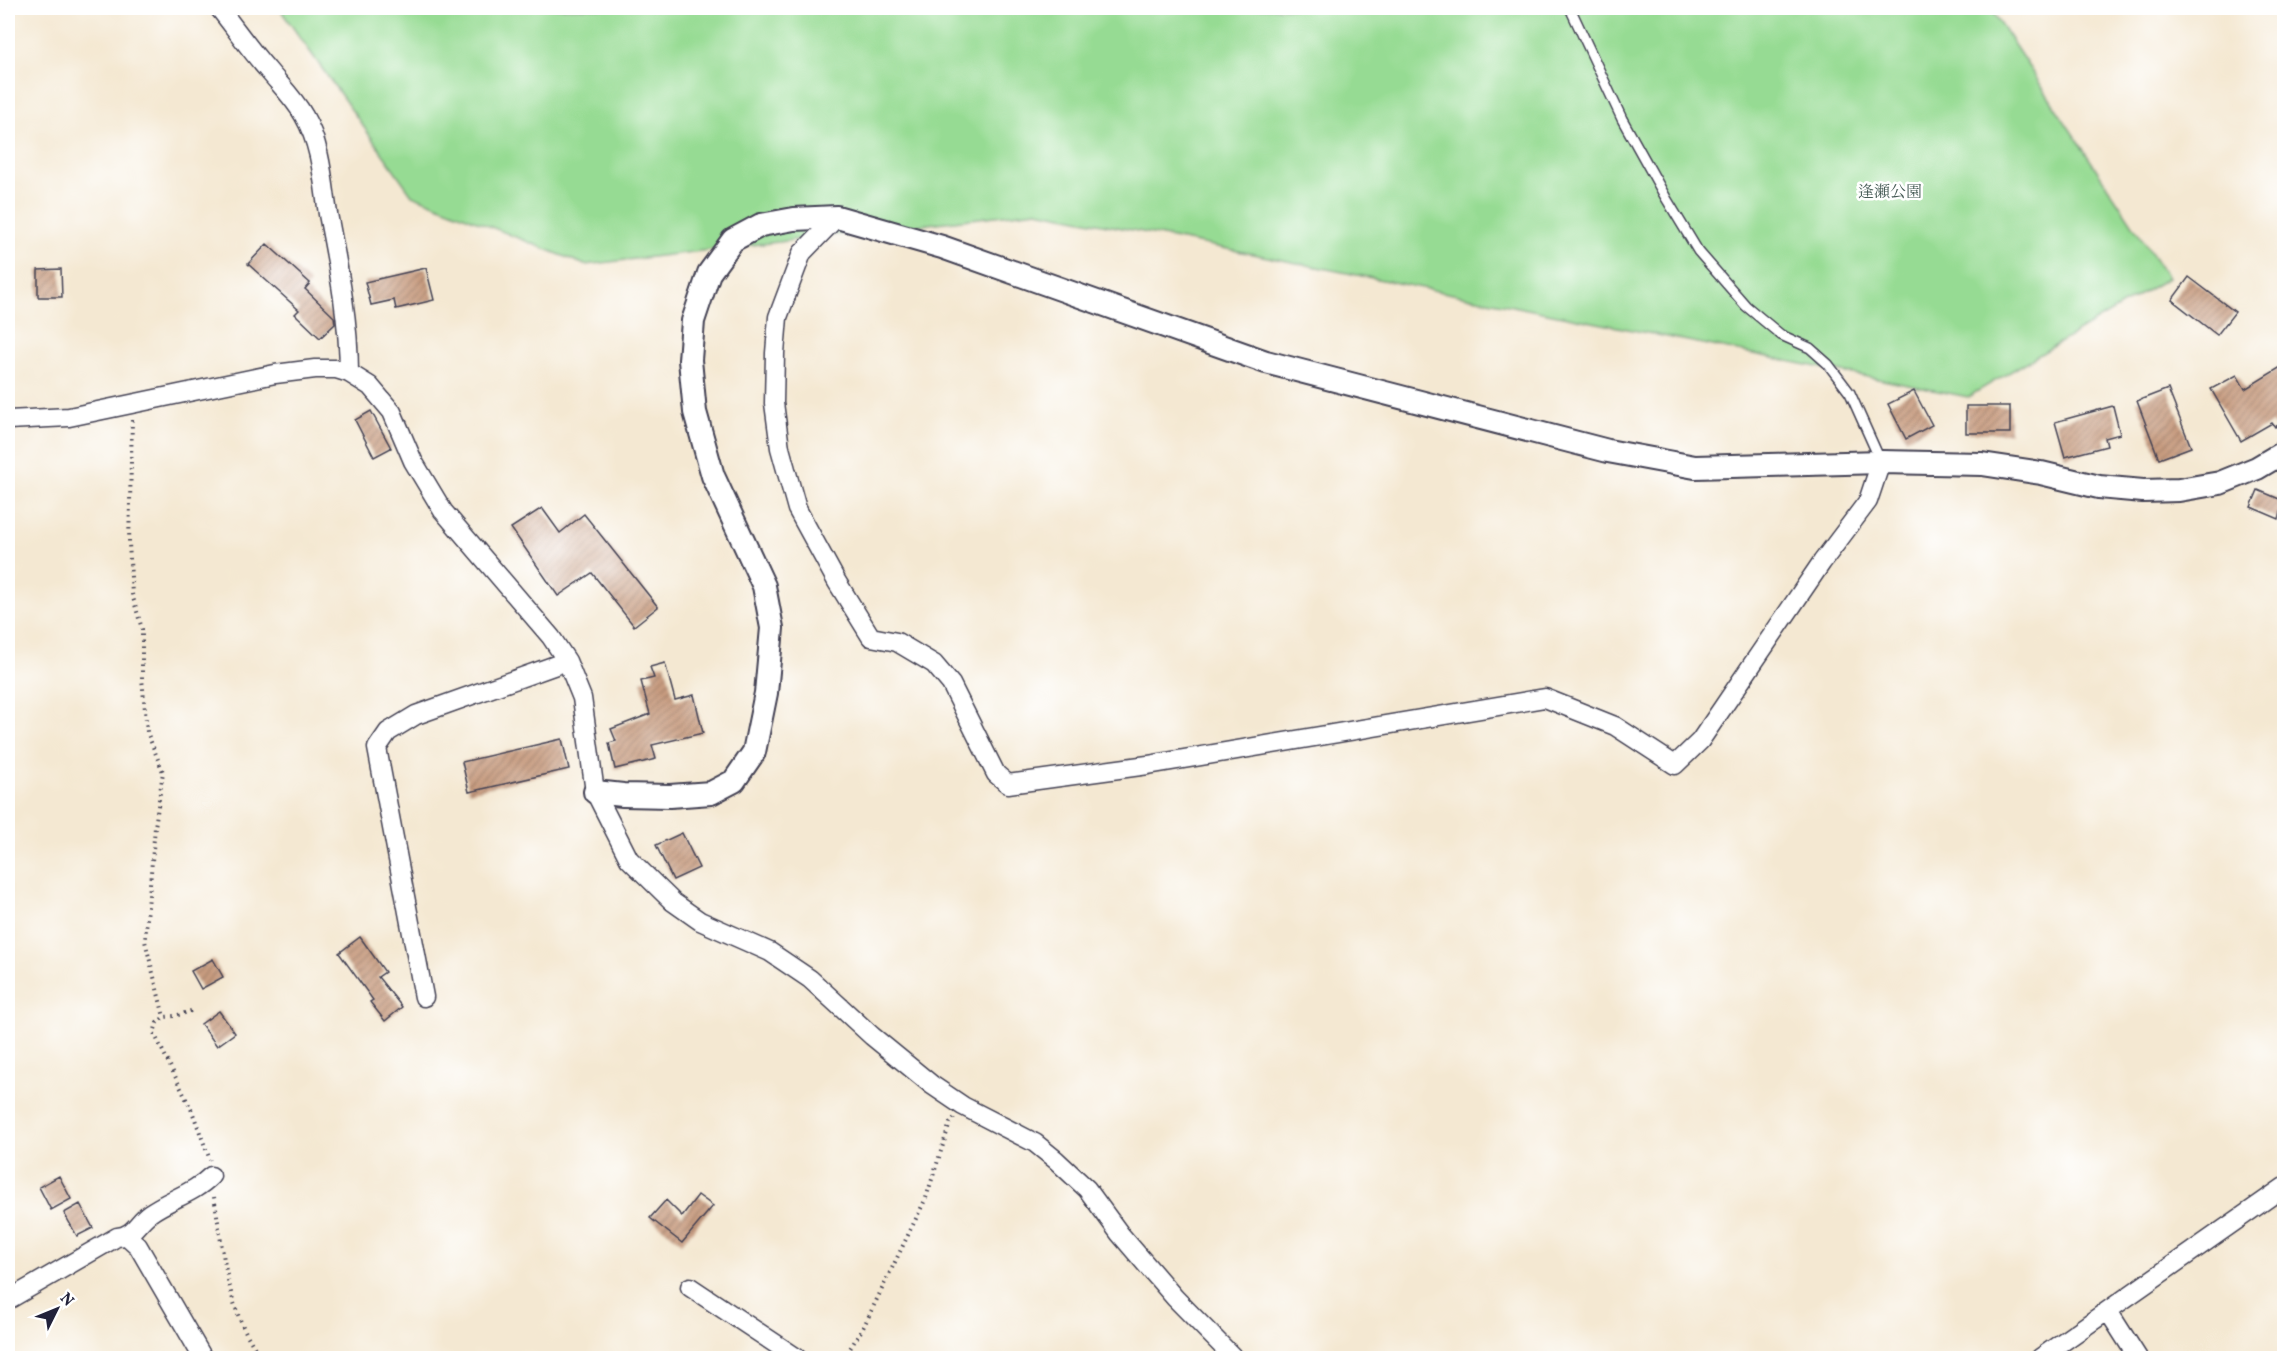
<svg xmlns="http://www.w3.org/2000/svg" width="2292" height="1366" font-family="Vollkorn,'Noto Serif JP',serif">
<defs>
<pattern id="building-hatch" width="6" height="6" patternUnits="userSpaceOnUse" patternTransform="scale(1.5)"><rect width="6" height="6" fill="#c79b7f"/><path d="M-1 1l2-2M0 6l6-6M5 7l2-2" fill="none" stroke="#a17e69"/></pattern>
</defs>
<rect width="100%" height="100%" fill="#fff"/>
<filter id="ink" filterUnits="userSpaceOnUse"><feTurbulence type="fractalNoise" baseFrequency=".0167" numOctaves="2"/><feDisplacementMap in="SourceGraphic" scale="12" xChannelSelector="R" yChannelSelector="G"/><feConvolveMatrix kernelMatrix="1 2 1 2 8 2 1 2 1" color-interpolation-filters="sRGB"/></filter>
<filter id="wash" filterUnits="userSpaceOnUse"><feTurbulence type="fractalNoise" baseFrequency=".008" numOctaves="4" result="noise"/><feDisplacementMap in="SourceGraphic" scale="24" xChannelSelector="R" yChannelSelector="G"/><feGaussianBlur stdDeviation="1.35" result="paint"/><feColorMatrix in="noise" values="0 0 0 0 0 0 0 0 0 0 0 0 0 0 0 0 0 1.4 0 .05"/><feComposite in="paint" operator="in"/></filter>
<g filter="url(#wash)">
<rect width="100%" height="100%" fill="#f4e8d2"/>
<path fill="#96db93" stroke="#5c7e67" stroke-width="1.5" d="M279,8H1990L2168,278L1968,397L1037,211L585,265L412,195Z"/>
<g id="blocks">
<path fill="url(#building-hatch)" d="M267,244L310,283L305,289L334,317L335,324L320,338L295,314L299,310L248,264Z
M426,268L434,300L396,309L394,300L371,305L365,282Z
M61,269L62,297H38V270Z
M2189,277L2235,312L2217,335L2172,300Z
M2284,365V422L2275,427L2272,423L2241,441L2211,389L2237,375L2245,389Z
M2168,389L2191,447L2159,459L2137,401Z
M1914,391L1932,425L1906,439L1888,404Z
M1966,406H2010V433H1966Z
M2113,406L2120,434L2105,438L2107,446L2065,457L2055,422Z
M371,411L391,448L374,457L355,420Z
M2258,490L2284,501L2279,519L2251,507Z
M542,508L560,533L584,514L658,607L634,626L592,573L558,596L511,528Z
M665,663L675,700L694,695L703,733L652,745L656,759L615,769L609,743L616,741L611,729L650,714L641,681L654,678L650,667Z
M562,739L569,769L469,792L462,762Z
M682,833L699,868L673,880L656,845Z
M360,937L385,972L378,977L402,1007L385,1021L370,1002L373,1000L339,953Z
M213,959L223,977L201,989L191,971Z
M219,1011L235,1033L217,1046L201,1024Z
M59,1176L71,1199L51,1210L39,1187Z
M698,1195L713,1206L682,1243L650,1218L666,1200L682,1216Z
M80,1204L93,1228L77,1236L64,1213Z"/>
</g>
</g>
<g filter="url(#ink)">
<use href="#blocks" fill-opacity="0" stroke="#424052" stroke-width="1.5"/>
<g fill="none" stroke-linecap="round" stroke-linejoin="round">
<g stroke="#424052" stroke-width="12">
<path id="service" d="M1570,8L1622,119L1666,198L1698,251L1746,306L1781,335L1810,348L1828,364L1850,393L1881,462"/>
</g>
<g stroke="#424052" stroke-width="21">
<path id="minor" d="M219,8C235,28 250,50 267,69C280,85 294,98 304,116C321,145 323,181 328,214C338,266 349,320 349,373
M837,217L802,253L778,317L775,353L774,403L780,448L797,509L837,582L871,637L897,642L934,664L951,684L996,774L1008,784L1148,765L1545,698L1615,726L1675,765L1700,741L1822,562L1868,501L1881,462
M8,420L69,417L275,374L315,369H336L349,373L370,386L392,412L413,461L443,511L551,637L567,661L582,698L595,792L629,859L673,902L700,921L770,952L810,979L872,1036L932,1085L963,1106L1035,1143L1056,1160L1087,1189L1120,1234L1175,1298L1234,1358
M424,997L377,748L388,732L416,715L567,661
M127,1236L138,1246L203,1358
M690,1287L797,1358
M8,1300L117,1237C134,1236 137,1222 150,1213C170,1199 194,1193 211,1176
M2108,1311L2138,1358
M2040,1358L2284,1187"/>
</g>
<g stroke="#424052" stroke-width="26">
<path id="tertiary" d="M595,792L623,795L670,796L711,793L734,781L754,752L766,693L772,628L764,586L713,476L695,412L690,360L693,321L709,273L733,240L761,225L794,219L837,217L942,247L1266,362L1608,451L1695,467L1881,462L1982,464L2041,473L2099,487L2143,491L2179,490L2220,483L2257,468L2284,452"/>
</g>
<path stroke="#424052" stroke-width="4" stroke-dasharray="1.5 4.5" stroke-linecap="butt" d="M132,420L129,543L132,594L142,629V678L147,732L163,772L155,827L145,941L164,1017
M191,1011L175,1016L164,1017L157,1023L154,1033L192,1111L210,1160
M214,1197C224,1253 226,1312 262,1358
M844,1358L863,1328L926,1198L950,1123L954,1118"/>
<use href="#service" stroke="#fff" stroke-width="9"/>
<use href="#minor" stroke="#fff" stroke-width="18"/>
<use href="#tertiary" stroke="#fff" stroke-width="22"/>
</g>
</g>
<g text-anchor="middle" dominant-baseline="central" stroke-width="5" stroke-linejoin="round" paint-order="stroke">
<g font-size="16" fill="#455a55" stroke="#fff">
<text x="1890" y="193">逢瀬公園</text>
</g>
</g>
<rect width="2292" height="1366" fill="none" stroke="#fff" stroke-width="30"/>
<g transform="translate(57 1309) rotate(47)" stroke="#ffffff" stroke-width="4.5" paint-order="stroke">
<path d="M0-4.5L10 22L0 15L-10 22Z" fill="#22223b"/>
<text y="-9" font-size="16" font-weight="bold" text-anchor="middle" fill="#22223b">N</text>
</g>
</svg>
